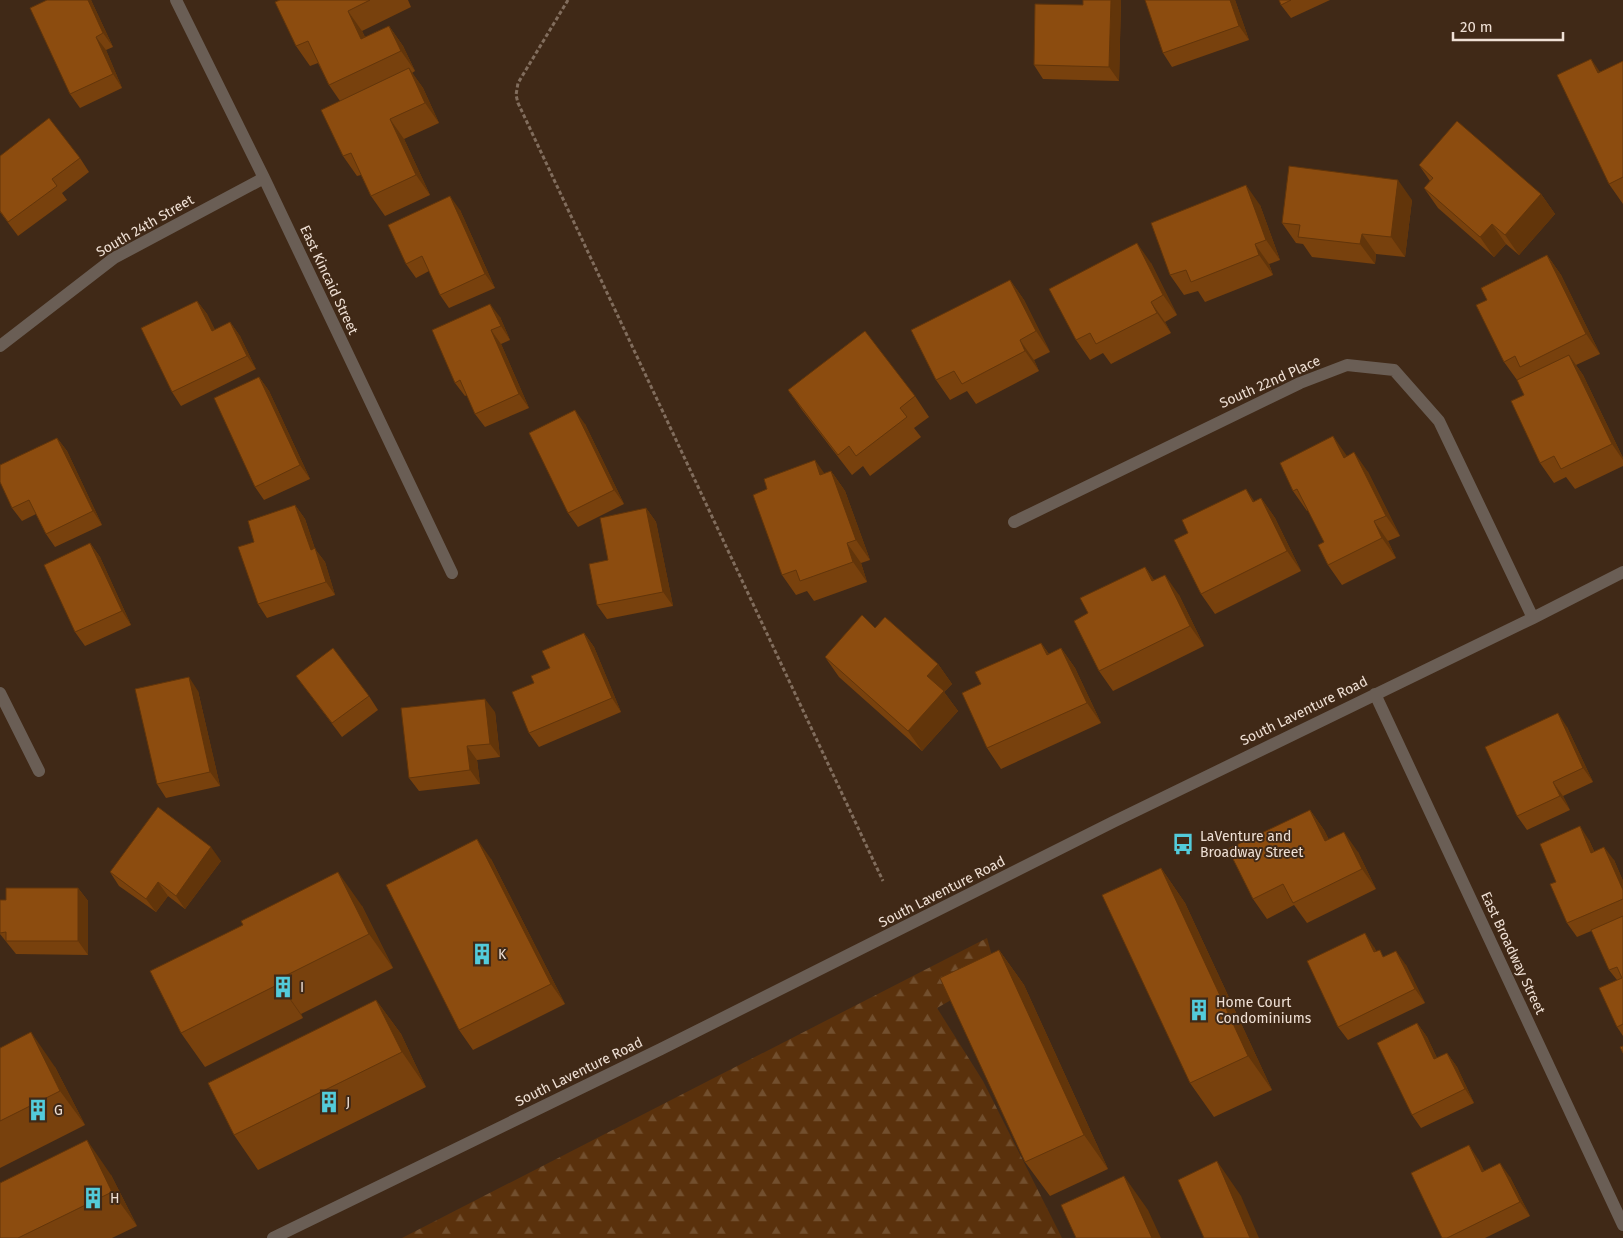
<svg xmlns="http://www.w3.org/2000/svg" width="1623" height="1238" font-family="'Fira Sans',sans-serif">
<defs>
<pattern id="forest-firs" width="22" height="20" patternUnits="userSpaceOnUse" patternTransform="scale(1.25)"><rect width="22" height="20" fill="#5a310c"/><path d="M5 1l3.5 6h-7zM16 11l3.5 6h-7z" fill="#724f2e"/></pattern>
</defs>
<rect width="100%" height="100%" fill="#402917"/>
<path fill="url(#forest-firs)" d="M987,938L997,974L937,1008L983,1081L1062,1238H402Z"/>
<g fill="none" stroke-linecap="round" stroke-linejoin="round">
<path stroke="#816d5d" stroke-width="3" stroke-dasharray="4 2.5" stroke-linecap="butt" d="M568,0L518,83L516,95L518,103L883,881"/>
<path stroke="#6a5e55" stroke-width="12" d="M176,0L264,178L452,573
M0,346L114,258L264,178
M1014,522L1300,383L1347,365L1394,370L1439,421L1533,618
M0,693L39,771
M1375,694L1623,1225
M273,1238L661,1049L1113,822L1533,618L1623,572"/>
</g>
<path fill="#78410d" d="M91,0L113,47L106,50L122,88L80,108L70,94Z
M280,0H408L411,7L362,31L365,37L389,26L403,46L415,71L412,73L423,88L439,123L404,139L430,195L385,216L371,196L361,175L357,176L343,156L340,101L329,85L318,63L310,66L296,46Z
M1083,0H1121L1119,81L1043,79L1034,65L1083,5Z
M1235,0L1249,40L1172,67L1163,53Z
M1279,0H1330L1291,18L1281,5Z
M1623,61V204L1609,184L1600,72Z
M0,156L80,158L89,172L62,193L67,200L18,236L0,212Z
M1419,165L1541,194L1555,214L1519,255L1506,244L1494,257L1438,208L1424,188L1430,181Z
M1412,200L1405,257L1376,254L1375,264L1312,257L1303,244L1296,243L1282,223Z
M1260,205L1280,260L1269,264L1273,275L1205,302L1198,291L1184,295L1170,275Z
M460,210L495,288L449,308L440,295L429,271L416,278L406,264Z
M1547,255L1561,275L1600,354L1576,365L1583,375L1623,458V466L1575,489L1566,477L1554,483L1540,463L1524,395L1517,380L1504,362L1487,300Z
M1151,263L1177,315L1165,322L1171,333L1111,364L1103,353L1090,360L1076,340Z
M1010,280L1024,300L1050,352L1034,360L1039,371L976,404L967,391L950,400L936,380Z
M197,301L207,314L215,330L230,322L240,336L256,369L181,406L172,392Z
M500,317L510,340L501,344L529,408L485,427L475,414L467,395L465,396L455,383Z
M259,377L269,391L310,479L264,500L255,487Z
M788,390L915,396L929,417L914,428L921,437L870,476L863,466L852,475L802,410Z
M585,424L624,504L578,527L568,513Z
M57,438L67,451L102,525L55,547L46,534L36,514L22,521L12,508Z
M1347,456L1368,472L1400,536L1388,541L1396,558L1342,585L1328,565L1324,542L1308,510L1307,511L1293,491Z
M831,471L845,491L870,560L861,563L867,582L814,601L807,591L796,595L782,575L824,474Z
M1261,498L1275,518L1301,571L1215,614L1201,594L1255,501Z
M295,505L305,519L315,549L325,562L335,595L267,618L258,604L254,542Z
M646,508L656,522L673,606L607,619L597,605L608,560Z
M90,543L100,557L131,625L85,646L75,632Z
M1145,567L1154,580L1179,595L1204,646L1113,691L1099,671L1088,613Z
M875,628L938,664L952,684L944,692L958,711L922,751L839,677L825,657Z
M584,633L594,647L621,712L539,747L529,733L534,683Z
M1041,643L1049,654L1061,648L1075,668L1101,723L1001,769L987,748L981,684Z
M296,676L369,696L378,710L342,737Z
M198,691L220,786L166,798L157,784Z
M495,712L500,757L477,760L480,784L419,791L409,778Z
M1567,727L1593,782L1563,796L1570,810L1527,830L1517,816Z
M1310,810L1324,830L1329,840L1358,852L1376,889L1307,923L1294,905L1267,919L1253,899Z
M1589,840L1594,851L1614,860L1623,881V1036L1617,1027V980L1609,970L1596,929L1577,937L1567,923L1556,882Z
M491,859L565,1004L473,1050L459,1030Z
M221,861L185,909L168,896L156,912L119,886L110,872Z
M1161,868L1185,903L1272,1090L1214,1117L1190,1083Z
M78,888L88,901V955L16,954L0,934V900H6Z
M362,906L393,968L301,1014L303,1018L205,1067L181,1033Z
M1374,947L1376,951L1384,957L1406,965L1425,1003L1348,1040L1338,1027Z
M999,950L1024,985L1108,1169L1050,1196L1025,1162Z
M376,1000L401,1034L426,1087L258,1170L234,1135Z
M1417,1023L1427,1037L1437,1058L1447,1053L1457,1067L1474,1103L1421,1128L1412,1115Z
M0,1048L55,1067L85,1125L0,1168Z
M1478,1159L1484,1171L1510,1177L1530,1216L1485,1238H1442Z
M111,1175L137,1226L112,1238H0Z"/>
<path fill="#62350a" d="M88,0H91L113,47L103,33Z
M1111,0H1121L1119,81L1109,67Z
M1230,0H1235L1249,40L1239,26Z
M348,11L362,31L375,59L361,39Z
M389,26L403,46L415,71L401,51Z
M96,37L106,50L122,88L113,74Z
M1591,59L1605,79L1598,73Z
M409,68L423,88L439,123L425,103Z
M390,119L404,139L430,195L416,175Z
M1398,180L1412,200L1405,257L1391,237Z
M1246,185L1260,205L1280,260L1266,240Z
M1541,194L1555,214L1519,255L1505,235Z
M450,196L460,210L495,288L485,274Z
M1492,224L1506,244L1494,257L1480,237Z
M1362,234L1376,254L1375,264L1360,244Z
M1137,243L1151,263L1177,315L1163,295Z
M1255,244L1269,264L1273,275L1259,255Z
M1547,255L1561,275L1600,354L1586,334Z
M1010,280L1024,300L1050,352L1036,331Z
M197,301L207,314L222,344L212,331Z
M1151,302L1165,322L1171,333L1157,313Z
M490,304L500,317L510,340L501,326Z
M230,322L240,336L256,369L247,356Z
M491,330L501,344L529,408L519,394Z
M1020,340L1034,360L1039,371L1025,351Z
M1569,355L1583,375L1623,458V460L1612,444Z
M259,377L269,391L310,479L300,465Z
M575,410L585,424L624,504L614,490Z
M1333,436L1347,456L1344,458Z
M57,438L67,451L102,525L93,511Z
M1354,452L1368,472L1400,536L1386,516Z
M815,460L829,480L820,475Z
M831,471L845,491L870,560L856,540Z
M1246,489L1260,509L1253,502Z
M1261,498L1275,518L1301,571L1287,551Z
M295,505L305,519L315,549L325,562L335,595L326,582L311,550Z
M646,508L656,522L673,606L663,592Z
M1374,521L1388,541L1396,558L1382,538Z
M90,543L100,557L131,625L122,611Z
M847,543L861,563L867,582L853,562Z
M1145,567L1159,587L1152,581Z
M1165,575L1179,595L1204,646L1190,626Z
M584,633L594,647L621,712L612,698Z
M1041,643L1055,663L1047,655Z
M1061,648L1075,668L1101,723L1087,703Z
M938,664L952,684L944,692L958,711L922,751L908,731L927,676Z
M189,677L198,691L220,786L210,772Z
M485,699L495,712L500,757L490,744Z
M1558,713L1567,727L1593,782L1583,768Z
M467,746L477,760L480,784L470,770Z
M1553,782L1563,796L1570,810L1560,796Z
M1310,810L1324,830L1339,861L1325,841Z
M1580,826L1589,840L1601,867L1591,853Z
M1344,832L1358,852L1376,889L1362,869Z
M477,839L491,859L565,1004L551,984Z
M211,847L221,861L185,909L176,896Z
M1604,847L1614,860L1623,881V890Z
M1161,868L1185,903L1272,1090L1248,1056Z
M338,872L362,906L393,968L369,934Z
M158,882L168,896L156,912L146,899Z
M78,888L88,901V955L78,941Z
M1365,933L1374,947L1384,966L1374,952Z
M999,950L1024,985L1108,1169L1084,1135Z
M1396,951L1406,965L1425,1003L1415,989Z
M277,980L301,1014L303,1018L279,984Z
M376,1000L401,1034L426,1087L402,1052Z
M1417,1023L1427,1037L1444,1073L1434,1059Z
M31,1032L55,1067L85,1125L60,1091Z
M1447,1053L1457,1067L1474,1103L1465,1089Z
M87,1140L111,1175L137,1226L112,1192Z
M1469,1145L1478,1159L1492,1186L1482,1172Z
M1217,1161L1241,1196L1259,1238H1250Z
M1500,1163L1510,1177L1530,1216L1520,1202Z
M1124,1176L1148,1210L1161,1238H1152Z"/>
<path fill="#8c4c0f" stroke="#62350a" d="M47,0H88L103,33L96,37L113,74L70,94L30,8Z
M280,0H370L348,11L361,39L389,26L401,51L329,85L308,41L296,46L275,2Z
M1083,0H1111L1109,67L1034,65L1035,4L1083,5Z
M1145,0H1230L1239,26L1163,53Z
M1279,0H1291L1281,5Z
M1591,59L1598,73L1623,61V177L1609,184L1557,75Z
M409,68L425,103L390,119L416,175L371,196L351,153L343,156L321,110Z
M49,118L80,158L52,179L57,186L8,222L0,211V156Z
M1457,121L1541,194L1505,235L1492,224L1480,237L1424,188L1433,178L1419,165Z
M1289,166L1398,180L1391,237L1362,234L1360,244L1298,237L1300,225L1282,223Z
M1246,185L1266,240L1255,244L1259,255L1191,282L1186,270L1170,275L1151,223Z
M450,196L485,274L440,295L422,256L406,264L388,225Z
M1137,243L1163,295L1151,302L1157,313L1096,344L1090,333L1076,340L1049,289Z
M1547,255L1586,334L1520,367L1515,356L1504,362L1476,305L1487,300L1481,288Z
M1010,280L1036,331L1020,340L1025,351L962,384L954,371L936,380L911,330Z
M197,301L212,331L230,322L247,356L172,392L141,328Z
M490,304L501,326L491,330L519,394L475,414L460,380L455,383L432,330Z
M865,331L915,396L900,408L907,417L856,456L849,446L838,455L788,390Z
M1569,355L1612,444L1561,469L1554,456L1540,463L1511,401L1524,395L1517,380Z
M259,377L300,465L255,487L214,398Z
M575,410L614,490L568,513L529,433Z
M1333,436L1344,458L1354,452L1386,516L1374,521L1382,538L1328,565L1318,545L1324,542L1297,489L1293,491L1280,463Z
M57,438L93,511L46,534L29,500L12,508L0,482V465Z
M815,460L820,475L831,471L856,540L847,543L853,562L800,581L796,570L782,575L753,495L767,489L764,479Z
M1246,489L1253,502L1261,498L1287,551L1201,594L1174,540L1188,533L1182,520Z
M295,505L311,550L315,548L326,582L258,604L238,547L254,542L248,521Z
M646,508L663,592L597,605L589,564L608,560L600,518Z
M90,543L122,611L75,632L44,565Z
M1145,567L1152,581L1165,575L1190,626L1099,671L1074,621L1088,613L1080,598Z
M862,615L875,628L885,617L938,664L927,676L944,691L908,731L825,657Z
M584,633L612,698L529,733L512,692L534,683L531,676L550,668L542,651Z
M1041,643L1047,655L1061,648L1087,703L987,748L962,693L981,684L975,672Z
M333,648L369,696L332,723L296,676Z
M189,677L210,772L157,784L135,689Z
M485,699L490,744L467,746L470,770L409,778L401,708Z
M1558,713L1583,768L1553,782L1560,796L1517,816L1485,747Z
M158,807L211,847L176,896L158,882L146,899L110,872Z
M1310,810L1325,841L1344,832L1362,869L1293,903L1283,884L1253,899L1228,849Z
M1580,826L1591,853L1604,847L1623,890V899L1567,923L1550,884L1556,882L1540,844Z
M477,839L551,984L459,1030L386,885Z
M1161,868L1248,1056L1190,1083L1102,895Z
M338,872L369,934L277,980L279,984L181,1033L150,971L243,925L241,921Z
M6,888H78V941H6V932L0,933V900H6Z
M1623,916V1024L1617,1027L1599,988L1622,978L1617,967L1609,970L1591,930Z
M1365,933L1374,952L1380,950L1383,957L1396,951L1415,989L1338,1027L1307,961Z
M999,950L1084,1135L1025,1162L940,978Z
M376,1000L402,1052L234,1135L208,1083Z
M1417,1023L1434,1059L1447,1053L1465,1089L1412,1115L1377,1043Z
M31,1032L60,1091L0,1121V1048Z
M1623,1046V1053L1620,1047Z
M87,1140L112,1192L18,1238H0V1183Z
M1469,1145L1482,1172L1500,1163L1520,1202L1447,1238H1442L1411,1173Z
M1217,1161L1250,1238H1204L1178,1180Z
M1124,1176L1152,1238H1076L1061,1205Z"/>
<defs>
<g id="bus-bare" transform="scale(1.725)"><path d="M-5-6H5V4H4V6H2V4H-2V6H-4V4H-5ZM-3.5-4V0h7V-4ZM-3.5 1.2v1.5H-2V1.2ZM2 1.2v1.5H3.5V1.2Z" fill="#53cbda" stroke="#402917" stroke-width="2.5" paint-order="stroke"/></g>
<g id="building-bare" transform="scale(1.725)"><path d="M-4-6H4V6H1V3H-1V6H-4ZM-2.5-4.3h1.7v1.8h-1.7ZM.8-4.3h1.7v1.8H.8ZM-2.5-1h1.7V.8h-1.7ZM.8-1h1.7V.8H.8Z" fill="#53cbda" stroke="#402917" stroke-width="2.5" paint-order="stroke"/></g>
</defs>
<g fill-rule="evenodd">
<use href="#bus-bare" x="1183" y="844"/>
<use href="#building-bare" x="482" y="954"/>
<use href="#building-bare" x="283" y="987"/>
<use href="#building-bare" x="1199" y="1010"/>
<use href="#building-bare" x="329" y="1102"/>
<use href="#building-bare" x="38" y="1110"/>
<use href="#building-bare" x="93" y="1198"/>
</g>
<g text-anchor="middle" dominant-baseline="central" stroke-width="4" stroke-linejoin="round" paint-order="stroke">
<g font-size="14" fill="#efe0d5" stroke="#402917">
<text transform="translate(145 226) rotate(-30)">South 24th Street</text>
<text transform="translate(329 280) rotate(65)">East Kincaid Street</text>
<text transform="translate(1270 382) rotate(-24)">South 22nd Place</text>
<text transform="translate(1304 711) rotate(-26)">South Laventure Road</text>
<text transform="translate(942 892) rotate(-27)">South Laventure Road</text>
<text transform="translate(1513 953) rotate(65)">East Broadway Street</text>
<text transform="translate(579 1072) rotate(-26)">South Laventure Road</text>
</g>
<g font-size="14" fill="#efe0d5" stroke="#402917" text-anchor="start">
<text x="1200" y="836">LaVenture and<tspan x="1200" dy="16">Broadway Street</tspan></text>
<text x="498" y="954">K</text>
<text x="300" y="987">I</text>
<text x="1216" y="1002">Home Court<tspan x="1216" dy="16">Condominiums</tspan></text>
<text x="346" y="1102">J</text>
<text x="54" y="1110">G</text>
<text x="110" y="1198">H</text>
</g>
</g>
<path d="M1453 32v8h110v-8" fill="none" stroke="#efe0d5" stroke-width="2.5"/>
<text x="1460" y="32" font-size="15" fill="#efe0d5" stroke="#402917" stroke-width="4" paint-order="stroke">20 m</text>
</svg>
